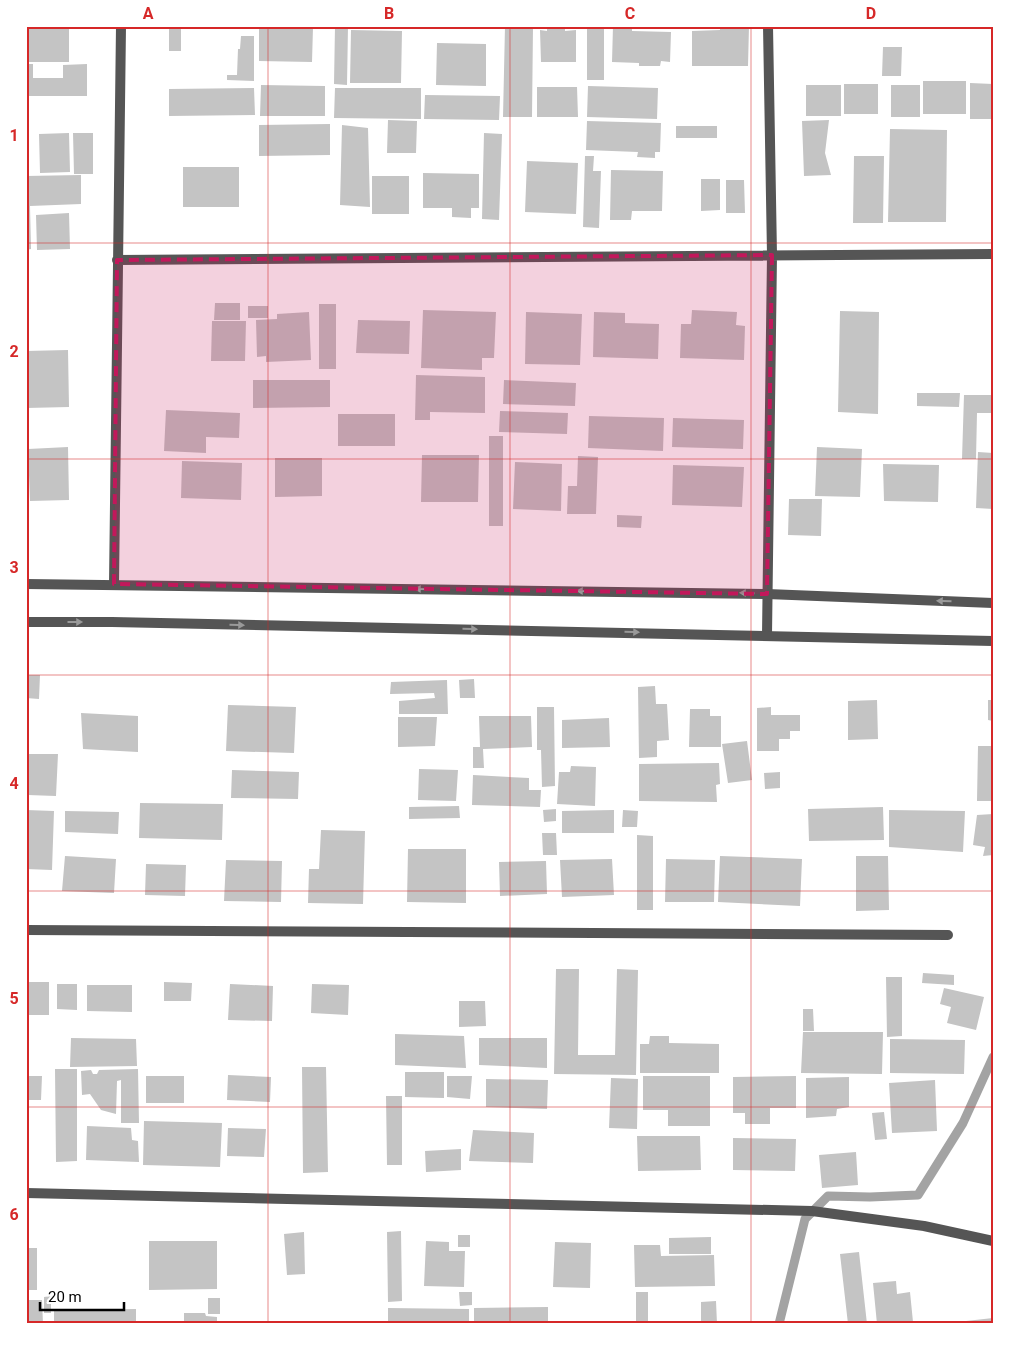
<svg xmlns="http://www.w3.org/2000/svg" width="1019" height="1350" font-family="Roboto,sans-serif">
<rect width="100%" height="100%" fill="#fff"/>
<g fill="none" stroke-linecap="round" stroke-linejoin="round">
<path stroke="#a3a3a3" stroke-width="9" d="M779,1324L805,1219L828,1196L870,1197L918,1195L963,1123L993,1057"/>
</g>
<path fill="#c4c4c4" d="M26,26L69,28V62H26Z
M169,26H181V51H169Z
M335,26H348L347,85L334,84Z
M505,26H533L532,117H503Z
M547,26H565V31L576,30V62H541L540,30L547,31Z
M587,26H604V80H587Z
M613,26H632V31L671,32L670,62L661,61L660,66H639V63L612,62Z
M720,26H749L748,66H692V31L720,30Z
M259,27H313L312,62L259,61Z
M351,30L402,31L401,83H350Z
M241,36H254V81L227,80V75H237L238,49H240Z
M437,43L486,44V86L436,85Z
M883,47H902L901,76H882Z
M26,64H33V78H63V65L87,64V96H26Z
M923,81H966V114H923Z
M970,83L993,84V119H970Z
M844,84H878V114H844Z
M261,85L325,86V116H260Z
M806,85H841V116H806Z
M891,85H920V117H891Z
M588,86L658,88L657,119L587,117Z
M537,87H577L578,117H537Z
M254,88L255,115L169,116V89Z
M335,88H421V119L334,118Z
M425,95L500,96L499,120L424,119Z
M388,120L417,121L416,153H387Z
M829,120L825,153L831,175L804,176L802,121Z
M587,121L661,123L660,152H655V158L637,157L638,152L586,150Z
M330,124V155L259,156V125Z
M342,125L368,128L370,207L340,205Z
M676,126H717V138H676Z
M890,129L947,130L946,222H888Z
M69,133L70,172L40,173L39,134Z
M73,133H93V174H74Z
M484,133L502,134L499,220L482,219Z
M585,156H594L593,171H601L599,228L583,227Z
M854,156H884L883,223H853Z
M527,161L578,163L576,214L525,212Z
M183,167H239V207H183Z
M611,170L663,171L662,211H632L631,220H610Z
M423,173L479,174V208H471V218L452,217V208H423Z
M81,175V204L30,206L31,249L26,250V176Z
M372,176H409V214H372Z
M701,179H720V210L701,211Z
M726,180H744L745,213H726Z
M69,213L70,249L37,250L36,215Z
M215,303H240V320H214Z
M319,304H336V369H319Z
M248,306H268V318H248Z
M423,310L496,312L494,358H482V370L421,368Z
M692,310L737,312L736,325L745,326L744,360L680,358L681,324H691Z
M840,311L879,312L878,414L838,412Z
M309,312L311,360L266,362V356L257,357L256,320L277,319V314Z
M526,312L582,314L580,365L525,364Z
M594,312L625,313V323L659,324L658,359L593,357Z
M358,320L410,321L409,354L356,353Z
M212,321H246L245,361H211Z
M68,350L69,407L26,408V351Z
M416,375L485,377V413L430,412V420H415Z
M253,380H330V407L253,408Z
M504,380L576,383L575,406L503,404Z
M917,393H960L959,407L917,406Z
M964,395H993V413H977L976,459H962Z
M166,410L240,413L239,438L206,437V453L164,451Z
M500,411L568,413L567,434L499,432Z
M338,414H395V446H338Z
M589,416L664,418L663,451L588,448Z
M673,418L744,420L743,449L672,447Z
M489,436H503V526H489Z
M68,447L69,500L30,501L28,449Z
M817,447L862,449L860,497L815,496Z
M978,452L993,453V509L976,508Z
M422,455H479L478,502H421Z
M578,456L598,457L596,514H567L568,486H577Z
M275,458H322V496L275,497Z
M182,461L242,463L241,500L181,498Z
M515,462L562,464L561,511L513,509Z
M883,464L939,465L938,502L884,501Z
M673,465L744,467L742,507L672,505Z
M789,499H822L821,536L788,535Z
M617,515L642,516L641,528L617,527Z
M26,675H40L39,699L26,698Z
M474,679L475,698H460L459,680Z
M447,680L448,714H399V701L435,698L434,693L390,694L391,682Z
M655,686L656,704H667L669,740L657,741V757L639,758L638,687Z
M877,700L878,739L848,740V701Z
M988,700H993V721L988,720Z
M228,705L296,707L294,753L226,751Z
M537,707H554L555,786L542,787L541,750H537Z
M771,707V715H800V731H790V739H779V751H757V708Z
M690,709H710V716H721V747H689Z
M81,713L138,716V752L83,749Z
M479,716H531L532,747L483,749L484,768H473V747H480Z
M398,717H437L435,746L398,747Z
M609,718L610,747L562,748V720Z
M747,741L752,780L728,783L722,744Z
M978,746H993V801H977Z
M26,754H58L56,796L28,795L29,772H26Z
M719,763L720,784L716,785L717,802L639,801V764Z
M571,766L596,767L595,806L557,804L559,772H570Z
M419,769L458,770L456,801L418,800Z
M232,770L299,772L298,799L231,798Z
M780,772V788L765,789L764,773Z
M473,775L529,778V790H541L540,807L472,805Z
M140,803L223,804L222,840L139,838Z
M459,806L460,818L409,819V807Z
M883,807L884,840L809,841L808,809Z
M556,809V821L544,822L543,810Z
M26,810L54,811L52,870L26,869Z
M614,810V833H562V811Z
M623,810L638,811L637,827H622Z
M889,810L965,811L963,852L889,847Z
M65,811L119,812L118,834L65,832Z
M993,814V855L983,856L985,847L973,845L977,815Z
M321,830L365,831L363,904L308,903L309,869H319Z
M542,833H556L557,855H543Z
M637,835L653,836V910H637Z
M408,849H466V903L407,902Z
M65,856L116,859L114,893L62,891Z
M720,856L802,859L800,906L718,902Z
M856,856H888L889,910L856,911Z
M612,859L614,895L562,897L560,860Z
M666,859L715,860L714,902H665Z
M226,860L282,861L281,902L224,901Z
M546,861L547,894L500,896L499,862Z
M146,864L186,865L185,896L145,895Z
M556,969H579L578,1055H615L617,969L638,970L636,1075L554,1074Z
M923,973L954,975V985L922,983Z
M886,977H902V1036L887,1037Z
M26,982H49V1015H26Z
M164,982L192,983L191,1001H164Z
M57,984H77V1010L57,1009Z
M230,984L273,986L272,1021L228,1020Z
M312,984L349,985L348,1015L311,1013Z
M87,985H132V1012L87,1011Z
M944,988L984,997L976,1030L947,1023L951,1007L940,1004Z
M459,1001H485L486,1026L459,1027Z
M803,1009H813L814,1031H803Z
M803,1032H883L882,1074L801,1073Z
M395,1034L464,1036L466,1068L395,1065Z
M650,1036H669V1043L719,1044V1073H640V1044H649Z
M71,1038L136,1039L137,1066L70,1067Z
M479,1038H547V1068L479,1065Z
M890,1039L965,1040L964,1074L890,1073Z
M302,1067H326L328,1172L303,1173Z
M55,1069H77V1161L56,1162Z
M138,1069L139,1123H121V1080L117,1081L116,1114L101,1110L90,1094L82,1095L81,1071L91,1070L93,1074H97L99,1070Z
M405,1072H444V1098L405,1097Z
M228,1075L271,1077L270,1102L227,1100Z
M26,1076H42L41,1100H26Z
M146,1076H184V1103H146Z
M447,1076H472L470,1099L447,1097Z
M643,1076H710V1126H668V1110H643Z
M796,1076V1108H770V1124H745V1113H733V1077Z
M849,1077V1107L837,1109L836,1116L806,1118V1078Z
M611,1078L638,1079L637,1129L609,1128Z
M486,1079L548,1080L547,1109L486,1107Z
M935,1080L937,1131L892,1133L889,1083Z
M386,1096H402V1165H387Z
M884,1112L887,1139L875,1140L872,1113Z
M144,1121L222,1123L220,1167L143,1165Z
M87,1126L131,1128L132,1140L138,1141L139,1162L86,1160Z
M228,1128L266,1129L264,1157L227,1156Z
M473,1130L534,1133L533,1163L469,1161Z
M637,1136H700L701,1170L638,1171Z
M733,1138L796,1139L795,1171L733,1170Z
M461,1149V1170L426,1172L425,1151Z
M856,1152L858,1185L822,1188L819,1155Z
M401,1231L402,1301L388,1302L387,1232Z
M304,1232L305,1274L287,1275L284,1234Z
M458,1235H470V1247H458Z
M711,1237V1254H669V1238Z
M149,1241H217V1289L149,1290Z
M426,1241L449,1242V1251H465L464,1287L424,1286Z
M555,1242L591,1243L590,1288L553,1287Z
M634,1245H660L661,1256L714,1255L715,1286L635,1287Z
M26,1248H37V1290H26Z
M859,1252L867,1324H848L840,1254Z
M896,1281L897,1294L910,1292L913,1322L877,1324L873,1283Z
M459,1292H472V1305L460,1306Z
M636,1292H648V1324H636Z
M51,1296V1313H44V1297Z
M208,1298H220V1314H208Z
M26,1300H42L43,1324H26Z
M716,1301L717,1324H701V1302Z
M548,1307V1324H474V1308Z
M388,1308L469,1309V1324H388Z
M136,1309V1324H54V1310Z
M184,1313H205L206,1316L217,1317V1324H156V1321H184Z
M993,1318V1324H958L957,1322Z"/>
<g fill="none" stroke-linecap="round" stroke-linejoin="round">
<path stroke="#555" stroke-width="10" d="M117,260L993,254
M114,584L121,26
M767,635L772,255L768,26
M26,930L948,935
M26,1193L812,1211L924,1226L993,1241"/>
<path stroke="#555" stroke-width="10" d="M26,584L767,594L993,603
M26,622H112L993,641"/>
</g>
<defs><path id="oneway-solid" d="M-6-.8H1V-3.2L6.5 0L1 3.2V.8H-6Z" transform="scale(1.25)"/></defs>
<g fill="#999">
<use href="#oneway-solid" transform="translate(422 589) rotate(-179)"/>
<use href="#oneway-solid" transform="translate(584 591) rotate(-179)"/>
<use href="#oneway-solid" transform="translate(747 593) rotate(-179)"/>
<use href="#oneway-solid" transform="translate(944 601) rotate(-178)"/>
<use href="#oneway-solid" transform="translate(75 622)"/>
<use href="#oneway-solid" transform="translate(237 625) rotate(1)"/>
<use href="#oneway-solid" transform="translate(470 629) rotate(1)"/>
<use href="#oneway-solid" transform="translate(632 632) rotate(1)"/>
</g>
<path fill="#c2185b" fill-opacity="0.2" stroke="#c2185b" stroke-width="4" stroke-dasharray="10 6" stroke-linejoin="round" d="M772,255L767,594L114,584L117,260Z"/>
<path fill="none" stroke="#d62828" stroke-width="1" stroke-opacity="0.55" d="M268,26V1324M510,26V1324M751,26V1324M26,243H993M26,459H993M26,675H993M26,891H993M26,1107H993"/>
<rect width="1019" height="1350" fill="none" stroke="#ffffff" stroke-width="55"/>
<path d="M40 1302v8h84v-8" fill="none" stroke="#000000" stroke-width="2.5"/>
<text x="48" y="1302" font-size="15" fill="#000000" stroke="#ffffff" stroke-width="4" paint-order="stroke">20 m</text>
<rect x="28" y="28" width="964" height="1294" fill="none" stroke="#d62828" stroke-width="2"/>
<g font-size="16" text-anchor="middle" font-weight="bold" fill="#d62828">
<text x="148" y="19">A</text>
<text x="389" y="19">B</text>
<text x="630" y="19">C</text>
<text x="871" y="19">D</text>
<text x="14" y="141">1</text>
<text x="14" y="357">2</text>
<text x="14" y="573">3</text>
<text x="14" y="789">4</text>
<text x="14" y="1004">5</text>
<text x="14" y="1220">6</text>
</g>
</svg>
